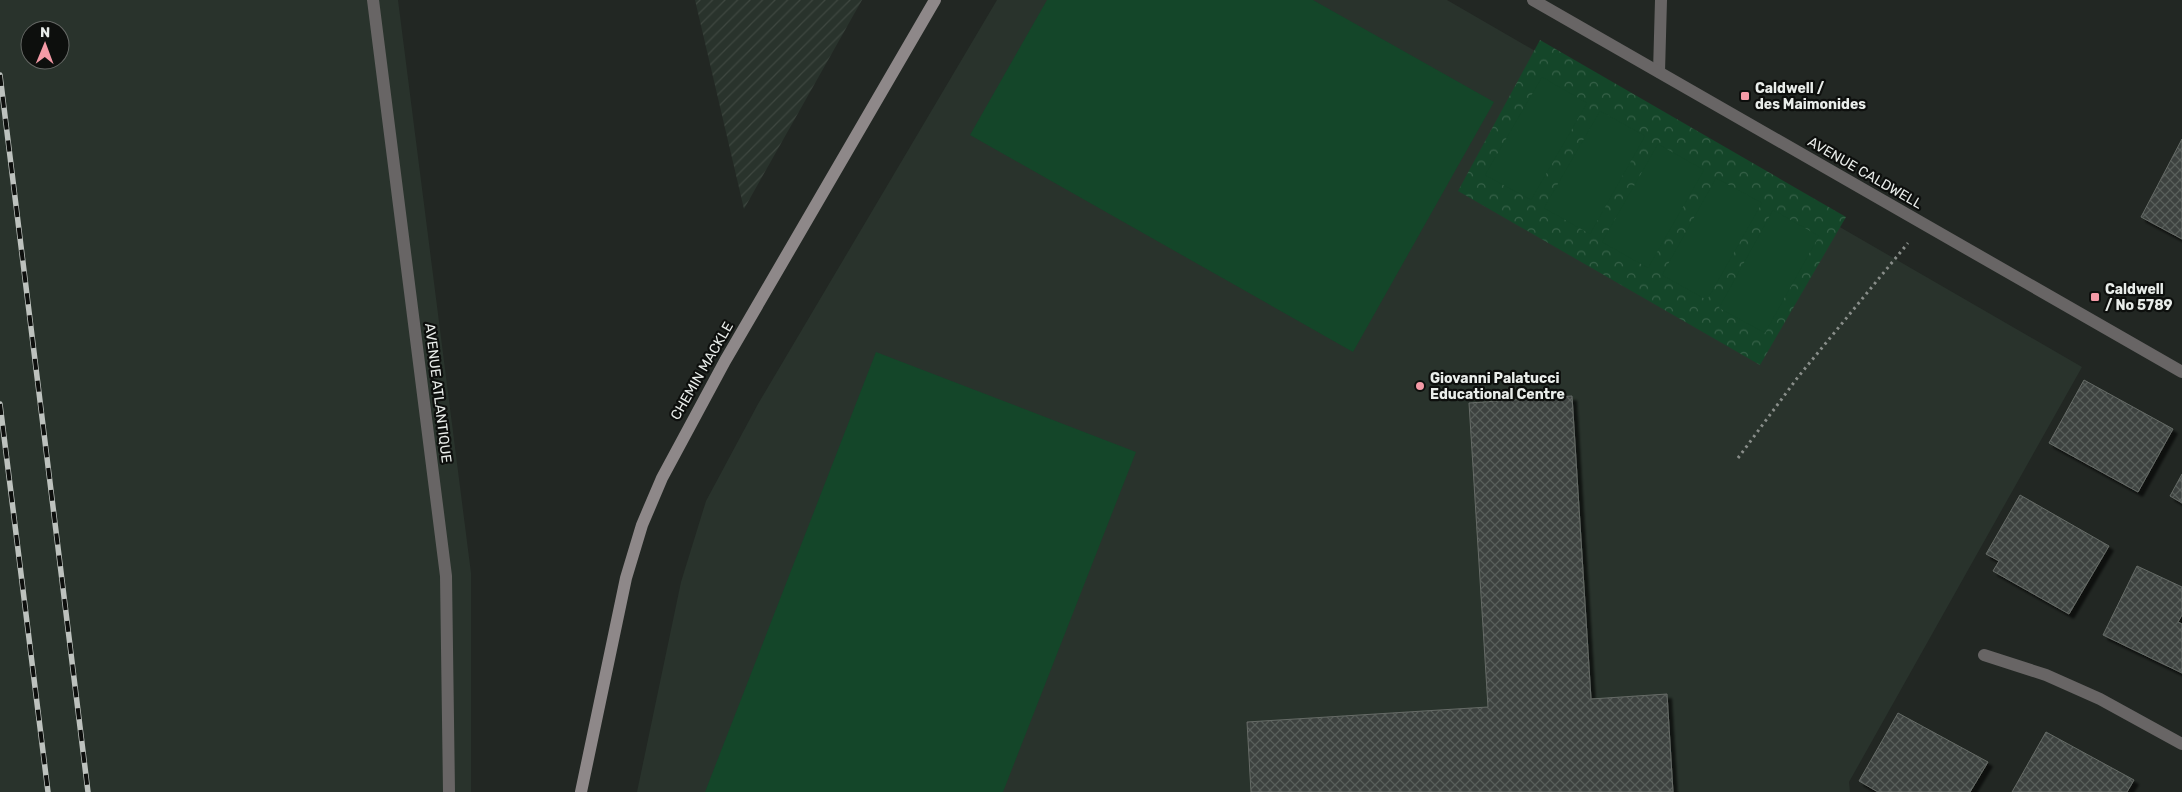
<svg xmlns="http://www.w3.org/2000/svg" width="2182" height="792" font-family="Rubik,sans-serif">
<defs>
<pattern id="industrial-furrows" width="10" height="10" patternUnits="userSpaceOnUse" patternTransform="scale(1.25)"><rect width="10" height="10" fill="#29332c"/><path d="M-1 1l2-2M0 10L10 0M9 11l2-2" fill="none" stroke="#3e4740"/></pattern>
<pattern id="park-crowns" width="20" height="18" patternUnits="userSpaceOnUse" patternTransform="scale(1.25)"><rect width="20" height="18" fill="#144629"/><path d="M2 6a3 3 0 1 1 6 0M12 15a3 3 0 1 1 6 0" fill="none" stroke="#366148"/></pattern>
<pattern id="building-cross-hatch" width="8" height="8" patternUnits="userSpaceOnUse" patternTransform="scale(1.25)"><rect width="8" height="8" fill="#3d433f"/><path d="M0 0l8 8M0 8l8-8" fill="none" stroke="#595e5b"/></pattern>
<filter id="shadow"><feDropShadow dx="4.5" dy="4.5" stdDeviation="1" flood-color="#0009"/></filter>
</defs>
<rect width="100%" height="100%" fill="#222723"/>
<path fill="#29332c" fill-rule="evenodd" d="M0,0H398L471,573V792H0ZM30,30H60V60H30Z
M997,0H1447L2082,367L1849,782L1850,792H637L681,582L706,501L758,404Z"/>
<path fill="url(#industrial-furrows)" d="M695,0H862L744,209Z"/>
<path fill="url(#park-crowns)" d="M1540,40L1846,217L1760,365L1458,191Z"/>
<path fill="#144629" d="M1047,0H1313L1494,102L1353,352L970,135Z
M1542,77L1587,103L1531,200L1485,175Z
M1600,111L1645,136L1590,234L1544,208Z
M1658,144L1704,170L1648,268L1602,242Z
M1716,178L1762,203L1707,300L1662,275Z
M1773,210L1819,236L1765,333L1719,308Z
M876,352L1136,452L1003,792H705Z"/>
<path fill="url(#building-cross-hatch)" stroke="#666b67" filter="url(#shadow)" d="M2182,139V239L2141,217Z
M2084,380L2173,429L2138,492L2049,443Z
M1572,396L1591,699L1667,694L1673,792H1251L1247,722L1488,707L1469,403Z
M2182,474V503L2170,496Z
M2020,495L2109,546L2069,614L1993,571L1999,561L1986,554Z
M2137,566L2182,587V615L2178,622L2182,624V673L2103,635Z
M1898,713L1988,762L1970,792H1878L1859,781Z
M2046,732L2134,780L2127,792H2012Z"/>
<g fill="none" stroke-linecap="round" stroke-linejoin="round">
<path stroke="#898e8a" stroke-width="3" stroke-dasharray="2.5 4" stroke-linecap="butt" d="M1738,458L1798,377L1908,243"/>
<path stroke="#686565" stroke-width="12" d="M373,0L446,576L449,792
M1659,72L1661,0"/>
<path stroke="#686565" stroke-width="12" d="M1533,0L2182,372
M1984,655L2046,675L2100,699L2182,744"/>
<path stroke="#8e8889" stroke-width="12" d="M581,792L626,578L642,525L662,478L725,361L935,0"/>
<g stroke="#bdc2be" stroke-width="5.5">
<path id="rail" d="M0,75L88,792
M0,404L48,792"/>
</g>
<use href="#rail" stroke="#0d0f0d" stroke-width="4" stroke-dasharray="11" stroke-linecap="butt"/>
</g>
<g fill="#f49aa6" stroke="#0d0f0d" stroke-width="2">
<rect x="1740" y="91" width="10" height="10" rx="2.5"/>
<rect x="2090" y="292" width="10" height="10" rx="2.5"/>
<circle cx="1420" cy="386" r="5"/>
</g>
<g text-anchor="middle" dominant-baseline="central" stroke-width="4.5" stroke-linejoin="round" paint-order="stroke">
<g font-size="14" font-weight="bold" fill="#e9edea" stroke="#0d0f0d" text-anchor="start">
<text x="1755" y="88">Caldwell /<tspan x="1755" dy="16">des Maimonides</tspan></text>
<text x="2105" y="289">Caldwell<tspan x="2105" dy="16">/ No 5789</tspan></text>
<text x="1430" y="378">Giovanni Palatucci<tspan x="1430" dy="16">Educational Centre</tspan></text>
</g>
<g font-size="14" fill="#e9edea" stroke="#0d0f0d">
<text transform="translate(1865 173) rotate(30)">AVENUE CALDWELL</text>
<text transform="translate(702 371) rotate(-60)">CHEMIN MACKLE</text>
<text transform="translate(438 393) rotate(83)">AVENUE ATLANTIQUE</text>
</g>
</g>
<g transform="translate(45 45) rotate(1)"><circle r="24" fill="#0d0f0d" stroke="#656865"/>
<path d="M0-4L9 19L0 12L-9 19Z" fill="#f49aa6"/>
<text y="-8" font-size="14" font-weight="bold" text-anchor="middle" fill="#e9edea">N</text>
</g>
</svg>
